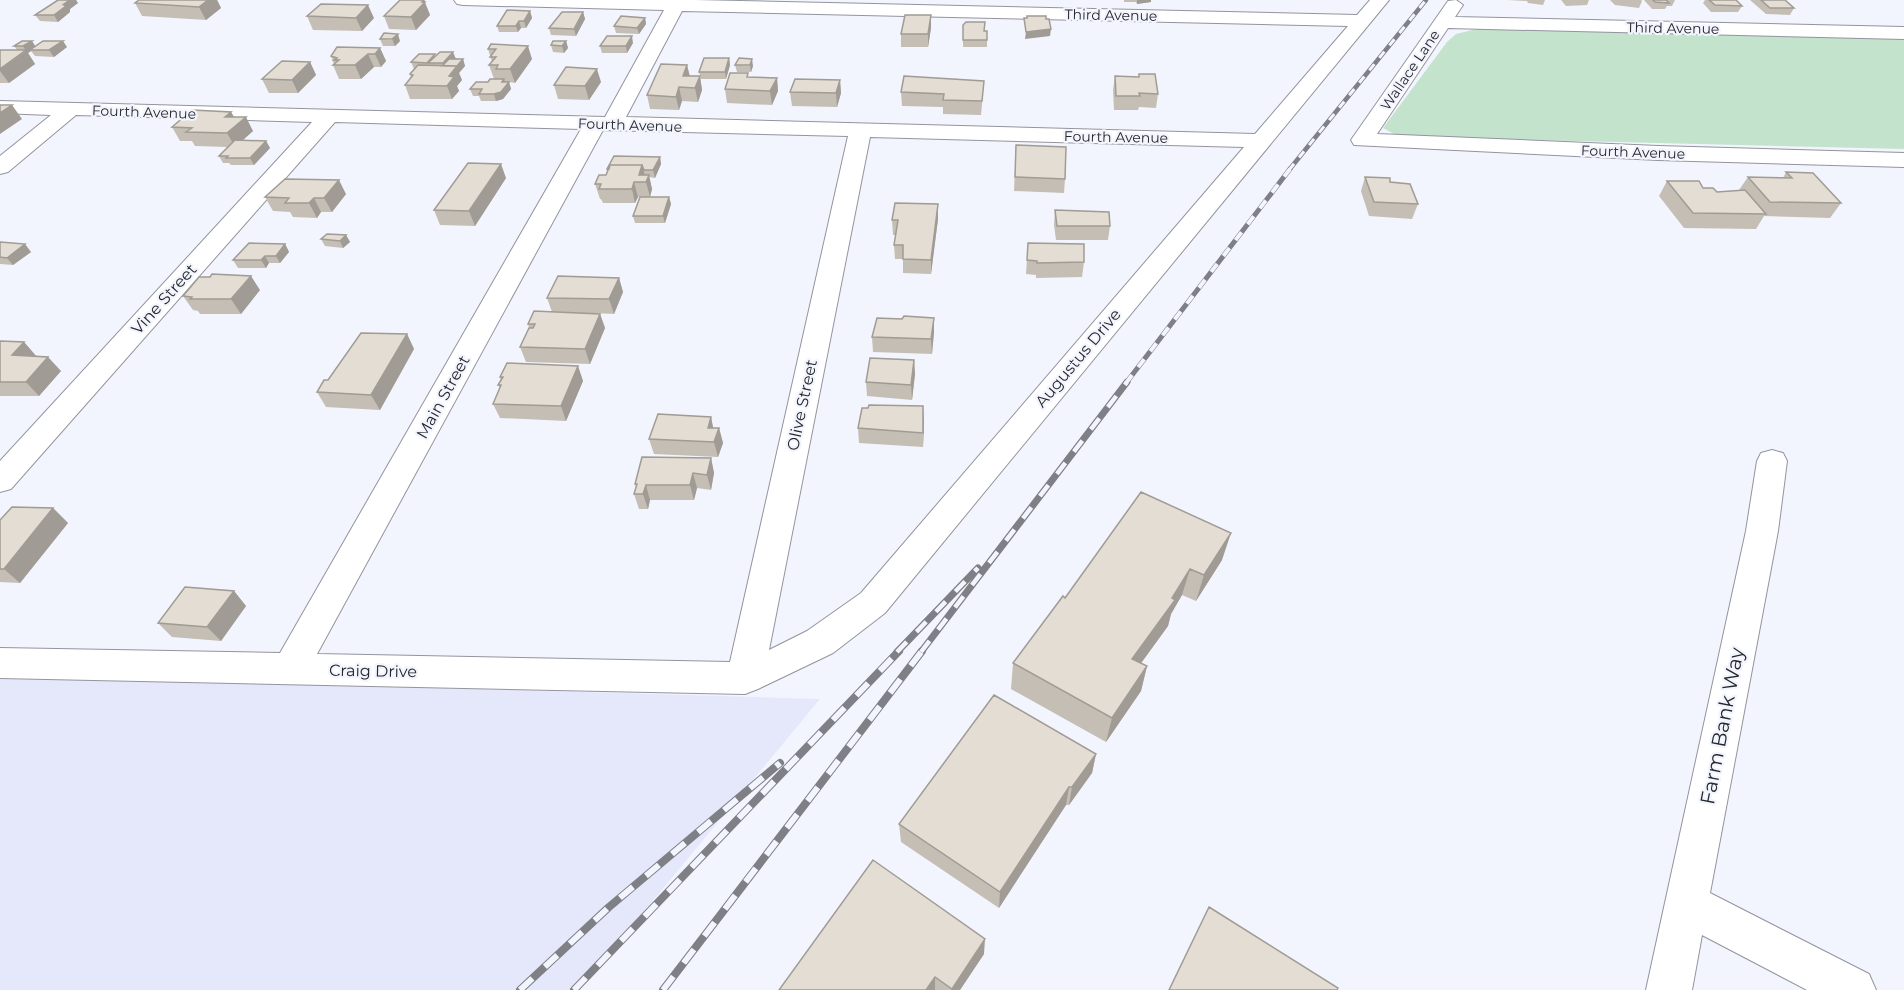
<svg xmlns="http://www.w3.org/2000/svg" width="1904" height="990" font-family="Montserrat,sans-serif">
<rect width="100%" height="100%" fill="#f3f5fe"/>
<path fill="#e5e8fa" d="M0,675L820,699L579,990H0Z"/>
<path fill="#c3e3cc" d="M1477,29L1904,39V149L1411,137L1394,134L1383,128L1447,42L1456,34Z"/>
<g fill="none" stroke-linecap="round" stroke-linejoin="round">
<g stroke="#93949e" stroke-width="2">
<path id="street" d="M454,0H695L1357,15L1370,0H1389L885,613L833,653L758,689L745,694L0,678V648L280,653L581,129L335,122L11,489L0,492V461L312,122L76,115L8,172L0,174V156L51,115L0,113V101L605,117L664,10L463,5L457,4ZM682,11L1348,26L1255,134L626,117ZM603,130L848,136L730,662L317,654ZM870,137L1244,147L861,593L807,631L769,650Z
M1456,0L1463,5L1455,17L1904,27V39L1448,28L1377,134L1658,146L1904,153V167L1658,160L1354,145L1351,140L1448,1Z
M1772,450L1783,453L1787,461L1778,531L1710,893L1869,974L1876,990H1807L1702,935L1692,990H1646L1746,531L1757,461L1761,453Z"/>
</g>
<use href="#street" fill="#fff" fill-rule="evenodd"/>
<g stroke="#7f8086" stroke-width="4.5">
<path id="rail-far3" d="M1289,170L1426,0"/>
</g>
<g stroke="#7f8086" stroke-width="5">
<path id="rail-far2" d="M1126,383L1290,169"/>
</g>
<g stroke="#7f8086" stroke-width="7">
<path id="rail-far1" d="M897,652L978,568
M921,652L1127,382"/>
</g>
<g stroke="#7f8086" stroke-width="8">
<path id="rail" d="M520,990L609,907L780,763
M574,990L899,651
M663,990L922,651"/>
</g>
<use href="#rail-far3" stroke="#f3f5fe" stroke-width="3" stroke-dasharray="8" stroke-linecap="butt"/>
<use href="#rail-far2" stroke="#f3f5fe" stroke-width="4" stroke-dasharray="10" stroke-linecap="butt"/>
<use href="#rail-far1" stroke="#f3f5fe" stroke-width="4.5" stroke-dasharray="14" stroke-linecap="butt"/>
<use href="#rail" stroke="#f3f5fe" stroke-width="6" stroke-dasharray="17" stroke-linecap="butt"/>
</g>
<path fill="#c4beb5" d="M58,0H76L78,3L70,9V12L58,22L40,21L35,15Z
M139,0H217L221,8L206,20L142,16L135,3Z
M424,0L430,15L416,30L389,29L384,16Z
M1124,0H1151V2L1137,4L1136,2H1124Z
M1507,0H1545L1543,5L1528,3L1527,1Z
M1561,0H1589L1587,5L1566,6Z
M1610,0H1641L1642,1L1639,8L1615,5Z
M1644,0H1675L1672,6H1667L1665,9H1652Z
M1705,0H1736L1742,6L1738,12H1711L1703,3Z
M1750,0H1785L1794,8L1790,15L1766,14Z
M530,11L532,18L526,28H521L518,32H499L497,26Z
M583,12L585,19L576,36L551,35L549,28Z
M931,15V28L928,47H901V34Z
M307,16L374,18L362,31L313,30Z
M645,18L646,24L639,34L616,33L614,26Z
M963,25L987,31V47H963Z
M380,39L400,41L395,46H383Z
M566,41L568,48L564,53L553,52L551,45Z
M633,43L627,53H602L600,46Z
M491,44L532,59L515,83L509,82L511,89L503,99L496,101H481L479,96H473L470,89L499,79H494L489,65L492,62L488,49Z
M14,46H35L67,47L54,57L35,56L31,51L28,53L35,64L9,83H0V50H17Z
M380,48L386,61L381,67H374L361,79H339L333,65L334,64L331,56Z
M435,56L463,59L465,66L459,73L462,80L457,86L459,91L452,99H410L405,85L411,78L410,74L414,69L411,62Z
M729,58L730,65L726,79H701L699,72Z
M310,62L316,75L298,93H269L262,79Z
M687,65L690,76H700L702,90L698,102L682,101L679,110L650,109L647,95Z
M735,65L753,66L751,72H737Z
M748,73V77L777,78L778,91L772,105L727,103L725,89Z
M1139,74L1158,94L1156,108L1139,107L1138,110H1114L1113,90L1115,76L1139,77Z
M840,80L841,93L837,107L792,106L790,92Z
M601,82L589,100L558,99L554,85Z
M901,92L983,94L981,115L943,114V107L902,106Z
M231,112L234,117L253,131L243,140L266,141L270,148L254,165H231L229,163H223L219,156L227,147L195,146L192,141H180L172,127Z
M1016,145L1065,179L1064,193L1014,191Z
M660,157L661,164L655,178L649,177L652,189L650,197H638L635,203H603L601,199H600L595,184L606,175L608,171L607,169Z
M1786,172L1841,203L1830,218L1764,216L1756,229L1684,228L1659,196L1667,181L1703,188L1717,192L1739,190L1748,177L1783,178Z
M1365,177L1390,182L1418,204L1412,219L1369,216L1361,191Z
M506,178L475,226L440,225L434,210Z
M346,194L332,212H321L317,218L293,217L290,212L273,211L265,197Z
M669,197L671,204L665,223H635L633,216Z
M938,204V219L931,274L903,273V259H895L894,245L896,235H893L892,220Z
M1055,210L1110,226L1108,240H1056L1054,225Z
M346,235L350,242L343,248L325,246L321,239Z
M0,242L31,252L13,265L0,264Z
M1028,243L1084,262L1082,277L1036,278V275L1026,274Z
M285,244L289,252L280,263H269L266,268H238L233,260Z
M619,278L623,292L614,314L593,313L600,314L605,328L590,364L526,362L520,347L529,328L528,324L552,312L547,298Z
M260,290L241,314H200L198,311L193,310L183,296Z
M934,318V332L932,354L873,352L872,337L902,319Z
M407,334L414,349L380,410L326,407L317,392L328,380Z
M0,341L24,342L36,356L61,371L39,396H0Z
M914,360L915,374L912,400L867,396L866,382Z
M578,366L583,381L566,421L500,418L493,404L500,388L498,385L501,381L500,377Z
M711,417L713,428H719L723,443L718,457L654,454L649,439Z
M924,421L923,447L859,443L858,428Z
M711,458L714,473L711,490L697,488L694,500H650L648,509H639L634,494L636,487L635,484Z
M53,508L68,523L20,583L0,582V520Z
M1222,560L1196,601L1182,595L1171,614L1168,626L1141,663L1147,666L1141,691L1106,742L1011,689L1013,663L1065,598Z
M234,591L246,606L221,641L172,637L158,623Z
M1096,754L1092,773L1069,805H1066L999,908L901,842L899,824Z
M984,954L960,990H779Z"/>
<path fill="#a09b94" d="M70,0H76L78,3L70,9V12L58,22L54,15L64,4Z
M208,0H217L221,8L206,20L199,7Z
M424,0L430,15L416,30L411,17Z
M1137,0H1151V2L1137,4Z
M368,5L374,18L362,31L356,18Z
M530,11L532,18L526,28L524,21Z
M583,12L585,19L576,36L574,29Z
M931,15V28L928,47V34Z
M645,18L646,24L639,34L637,28Z
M519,21L521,28L518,32L516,26Z
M1051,29L1050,36L1025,39L1026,32Z
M398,34L400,41L395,46L392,39Z
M632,36L633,43L627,53L626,46Z
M32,41L36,47L30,50L31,51L28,53L35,64L9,83L0,71V69L26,51L23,46Z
M63,41L67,47L54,57L49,50Z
M566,41L568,48L564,53L562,46Z
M528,46L532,59L515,83L510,69Z
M380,48L386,61L381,67L375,54Z
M453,52L456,59L444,66L443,63Z
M368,54L374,67L361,79L355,65Z
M729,58L730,65L726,79L725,72Z
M463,59L465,66L459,73L462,80L457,86L459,91L452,99L447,86L449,76Z
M752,59L753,66L751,72L750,65Z
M310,62L316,75L298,93L292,80Z
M687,65L690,78L683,76Z
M597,69L601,82L589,100L585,86Z
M700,76L702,90L698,102L695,88Z
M777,78L778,91L772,105L770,91Z
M504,79L506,85L509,82L511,89L503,99L496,101L494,94Z
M840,80L841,93L837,107L836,93Z
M679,87L682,101L679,110L676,97Z
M12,105L22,119L0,134V108Z
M231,112L238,124L246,117L253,131L235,147L227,133L225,117Z
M266,141L270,148L254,165L250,158Z
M660,157L661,164L655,178L653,170Z
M501,164L506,178L475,226L469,211Z
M642,165L646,179L639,175Z
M649,175L652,189L650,197L646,182Z
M339,180L346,194L332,212L324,198Z
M634,182L638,197L635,203L632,189Z
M669,197L671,204L665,223L663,216Z
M314,198L321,212L317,218L309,203Z
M938,204V219L931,274V260Z
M346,235L350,242L343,248L340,241Z
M25,244L31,252L13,265L7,258Z
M285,244L289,252L280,263L276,256Z
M265,256L269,263L266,268L261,260Z
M251,276L260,290L241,314L231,299Z
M619,278L623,292L614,314L609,299Z
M600,314L605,328L590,364L585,349Z
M934,318V332L932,354L931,339Z
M407,334L414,349L380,410L371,395Z
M24,342L37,357L12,355Z
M48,357L61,371L39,396L26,382Z
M914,360L915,374L912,400L911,385Z
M578,366L583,381L566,421L561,406Z
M923,406L924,421L923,447Z
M711,417L714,432L712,443L708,428Z
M719,428L723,443L718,457L714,442Z
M711,458L714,473L711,490L707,475Z
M693,473L697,488L694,500L690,485Z
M646,485L650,500L648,509L643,494Z
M53,508L68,523L20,583L4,569Z
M1231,533L1222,560L1196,601L1204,575Z
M1190,569L1182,595L1171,614L1168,626L1126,684L1132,659Z
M234,591L246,606L221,641L207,627Z
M1147,666L1141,691L1106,742L1112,718Z
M1096,754L1092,773L1069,805L1072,787Z
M1069,787L1066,805L999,908L1000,892Z
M985,939L984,954L960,990H952V989Z
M935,977V990H926Z"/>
<path fill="#e4ddd3" stroke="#a09b94" stroke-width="1.5" d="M58,0H70L64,4H67L64,5L66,6L54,15H35Z
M139,0H208L199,7L135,3Z
M400,0H424L422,2H425L411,17L384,16Z
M1653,0H1666L1669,3L1655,2Z
M1709,0H1736L1742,6L1715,5Z
M1761,0H1785L1794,8H1770Z
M321,4L368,5L356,18L307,16Z
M507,10L530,11L524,21H519L516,26H497Z
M562,12H583L574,29L549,28Z
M905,15H931L928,34H901Z
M621,16L645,18L637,28L614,26Z
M1027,16H1046V19H1049L1051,29L1026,32L1024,18H1027Z
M966,22H985L984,31H987V40H963V25Z
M384,33L398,34L392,39H380Z
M607,36H632L626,46H600Z
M22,41H32L23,46H14Z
M43,41H63L49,50H30Z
M553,41H566L562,46L551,45Z
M491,44L528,46L510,69H496L498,65H489L496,57H490L496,49H488Z
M337,47L380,48L375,54H368L355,65H333L339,60H334L337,58L331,56Z
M0,50H26L0,69Z
M440,52H453L443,63H428Z
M419,54H435L427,63L411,62Z
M704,58H729L725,72H699Z
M739,58L752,59L750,65H735Z
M449,59H463L457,66H442Z
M282,61L310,62L292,80L262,79Z
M661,64L687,65L683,76H700L695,88L679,87L676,97L647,95Z
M418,65L457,66L449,76L454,77L447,86L405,85L413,75L410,74Z
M566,67L597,69L585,86L554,85Z
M730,73H748L747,77L777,78L770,91L725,89Z
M1139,74H1155L1158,94L1139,93L1140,96H1116L1115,76L1139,77Z
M904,76L984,81L982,101L943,100L944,94L901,92Z
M490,79H504L502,82H509L501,92L494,94H479L482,89H470L476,82H488Z
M795,79L840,80L836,93L790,92Z
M0,105H12L0,113Z
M192,110L231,112L225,117H246L227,133L186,132L192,128L172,127Z
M235,140L266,141L250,158H226L228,156H219Z
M1016,145L1066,147L1065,179L1015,177Z
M614,156L660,157L653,170H644L642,165H610L609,169H607Z
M468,163L501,164L469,211L434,210Z
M610,165H642L639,175H649L646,182H634L632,189H599L601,184H595L599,175H606Z
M1786,172L1813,173L1841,203L1770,202L1748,177L1792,178Z
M1365,177L1390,178V182L1410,184L1418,204L1374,202Z
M285,179L339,180L324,198H314L309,203H285L289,198L265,197Z
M1667,181H1699L1703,188H1713L1717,192L1745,190L1766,214L1693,213Z
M640,197H669L663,216H633Z
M895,203L938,204L931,260L903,259V245H894L898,220H892Z
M1055,210L1109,212L1110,226H1057Z
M327,234L346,235L340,241L321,239Z
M0,242L25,244L7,258L0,257Z
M249,243L285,244L276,256H265L261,260H233Z
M1028,243L1084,244V262L1037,263V261L1027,260Z
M212,274L251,276L231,299H190L192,297L183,296L199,277H210Z
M558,276L619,278L609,299L547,298Z
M534,311L600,314L585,349L520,347L529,328H533L535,324H528Z
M904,316L934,318L931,339L872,337L877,318L902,319Z
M361,333L407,334L371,395L317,392L324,380H328Z
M0,341L24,342L12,355L48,357L26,382H0Z
M870,358L914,360L911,385L866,382Z
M507,363L578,366L561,406L493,404L501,385H498L503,377H500Z
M869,405L923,406V433L858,428L862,408H868Z
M658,414L711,417L708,428H719L714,442L649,439Z
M642,457L711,458L707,475L693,473L690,485H646L643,494H634L637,484H635Z
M1141,492L1231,533L1204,575L1190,569L1172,598L1175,600L1132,659L1147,666L1112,718L1013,663L1063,596L1065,598Z
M12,507L53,508L4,569H0V520Z
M185,587L234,591L207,627L158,623Z
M994,695L1096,754L1072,787H1069L1000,892L899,824Z
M873,860L985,939L952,989L935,977L926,990H779Z
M1209,907L1338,988L1337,990H1169Z"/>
<g text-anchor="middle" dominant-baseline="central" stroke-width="4.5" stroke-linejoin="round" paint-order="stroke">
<g font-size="14" fill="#26272b" stroke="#f3f5fe">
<text transform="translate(1111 15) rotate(1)">Third Avenue</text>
<text transform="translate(1673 28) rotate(1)">Third Avenue</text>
<text transform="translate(1410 70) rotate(-56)">Wallace Lane</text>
<text transform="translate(144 112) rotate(2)">Fourth Avenue</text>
<text transform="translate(630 125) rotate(2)">Fourth Avenue</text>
<text transform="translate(1116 137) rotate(1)">Fourth Avenue</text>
<text transform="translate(1633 152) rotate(2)">Fourth Avenue</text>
</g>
<g font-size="16" fill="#26272b" stroke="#f3f5fe">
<text transform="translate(164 299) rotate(-48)">Vine Street</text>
<text transform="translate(1078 358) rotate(-50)">Augustus Drive</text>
<text transform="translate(443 397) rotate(-61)">Main Street</text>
<text transform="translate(802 405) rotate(-78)">Olive Street</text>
<text transform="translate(373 671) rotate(1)">Craig Drive</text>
</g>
<g font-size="20" fill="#26272b" stroke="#f3f5fe">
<text transform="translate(1722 726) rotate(-79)">Farm Bank Way</text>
</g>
</g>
</svg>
